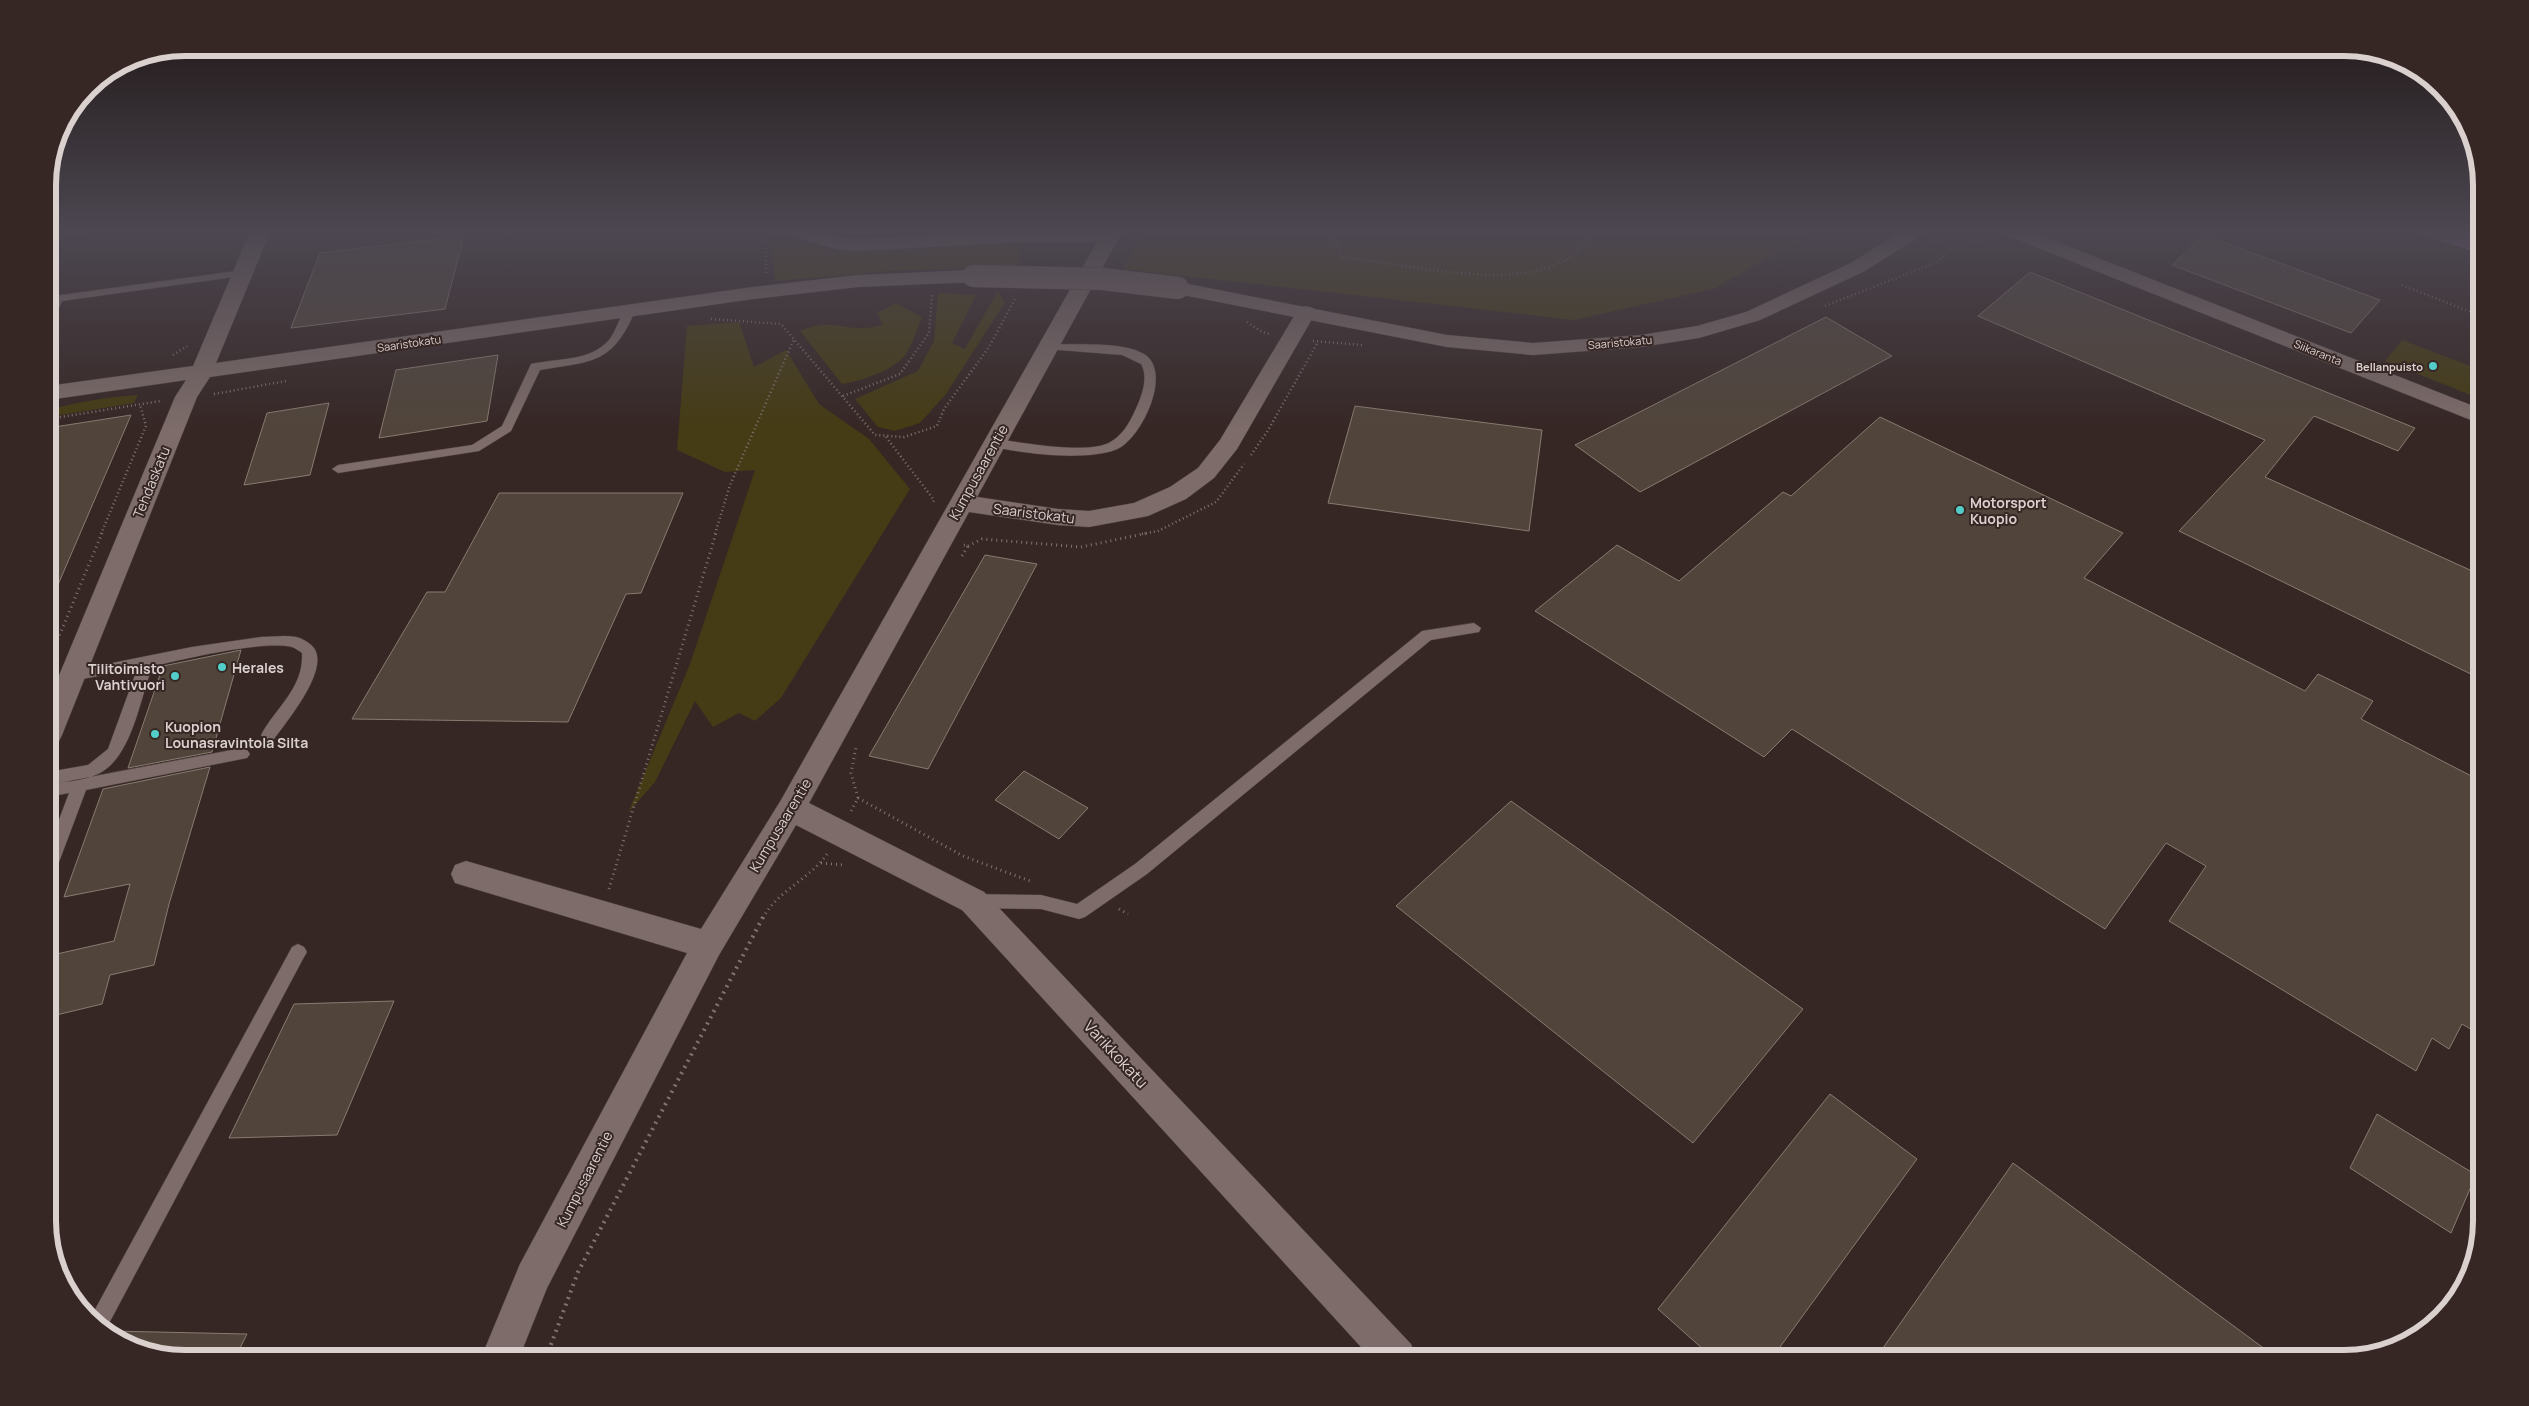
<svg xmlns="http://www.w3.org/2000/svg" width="2529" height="1406" font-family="Manrope,sans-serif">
<rect width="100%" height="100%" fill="#362725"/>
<path fill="#453b14" d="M770,232H783L792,240L812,246L848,251L1014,245L1020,247V266L891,271L775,281Z
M1144,232H1815L1713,289L1574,320L1123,269Z
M997,292L1005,302L946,394L920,423L895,431L878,427L855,399L918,371L934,341L938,293L976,295L952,343L965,349Z
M896,303L922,317C917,330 913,343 906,354C895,370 861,381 842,384L800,331C829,319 835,328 863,328C870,328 877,326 883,325L877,313Z
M739,322L754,367L786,350L819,404L869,439L910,489L781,698L755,721L739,713L713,727L695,701L655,782L628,813L690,664L755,470L725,472L677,450L687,326Z
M2402,340L2481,370V399L2385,361Z
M138,395L134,403L48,417V410C78,402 107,397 138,395Z"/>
<path fill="#94589d" stroke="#a97cac" d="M2415,232H2481V253Z"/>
<path fill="#51453b" stroke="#887b70" d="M2204,235L2380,300L2351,333L2172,265Z
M464,236L445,309L291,328L320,253Z
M2030,272L2415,428L2398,451L2314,416L2265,477L2481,575V679L2179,531L2265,440L1978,316Z
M1826,317L1892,356L1640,492L1575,445Z
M498,355L487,421L379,438L396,370Z
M329,403L310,475L244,485L267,413Z
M1355,406L1542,430L1529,531L1328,503Z
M131,415L122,436L48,608V428Z
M1880,417L2123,533L2084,578L2305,691L2318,674L2373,701L2361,719L2481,781V1035L2462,1024L2449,1049L2432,1038L2416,1071L2169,921L2206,866L2166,843L2105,929L1792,729L1764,757L1535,611L1617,545L1679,581L1783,492L1791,496Z
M499,493H683L641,593L626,594L568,722L352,719L427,592H445Z
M985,555L1037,564L928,769L869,756Z
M241,650L212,752L128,768L163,666Z
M210,767L169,904L154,965L110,975L102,1004L48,1017V956L114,941L130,884L64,897L103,789Z
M1024,771L1088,808L1059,839L995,800Z
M1511,801L1803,1009L1693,1143L1396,906Z
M394,1001L337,1135L229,1138L294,1004Z
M1830,1094L1917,1159L1772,1358H1713L1658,1309Z
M2377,1114L2476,1175L2451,1233L2350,1168Z
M2013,1163L2277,1358H1876Z
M111,1331L247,1334L235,1358H186L117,1340L111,1334Z"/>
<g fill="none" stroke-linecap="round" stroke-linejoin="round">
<g stroke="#4e4240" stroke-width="1">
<path id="lane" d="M244,270L248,271V275L62,301L54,320L48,323V308L54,296Z
M629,308L635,311C612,365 592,361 540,370L511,431L479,451L338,473L332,469L338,465L472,445L502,426L531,364C557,358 590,362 609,340C616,331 619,319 625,309Z
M1050,344C1076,345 1122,341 1144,354C1174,372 1140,442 1115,450C1085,461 1022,454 991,446L989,443L991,440L995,439C1021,442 1091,456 1112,441C1125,433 1132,418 1138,404C1143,392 1148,376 1141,364L1122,355L1046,349L1044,347Z
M1474,623L1481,628L1479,632L1431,640L1147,874L1085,917L1079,919L1041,909L973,908L967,906L965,901L967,896L973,894L1041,895L1077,904L1135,864L1422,631Z
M261,637C272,637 285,635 296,637C301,638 306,641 310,644C336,663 286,722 274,739H264L261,735C276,707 304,688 302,653C299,651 295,648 292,647C261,640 179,660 146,668L150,673C139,705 130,759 98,774C84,781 63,782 48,784V772L88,765L108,749L135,675L119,672L72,681L67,680L65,676L67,672L192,647Z
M242,748L247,750L250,754L247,758L86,790L56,870L54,875L48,877V849L69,793L48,797V785Z
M298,944L304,947L307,952L304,957L106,1329L92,1315L292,947Z"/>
</g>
<g stroke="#4e4240" stroke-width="1">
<path id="street" d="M790,232H820L837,237L856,239L990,232H1122L977,497L1058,509L1089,511L1134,503L1170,487L1198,468L1220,440L1299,308L1306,306L1313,308L1316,312L1237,449L1214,478L1186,499L1148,516L1089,527L1058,525L969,512L809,803L984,892L1411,1344L1416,1358H1371L962,910L796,825L719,955L547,1288L519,1358H481L520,1264L687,953L455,883L451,874L455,865L466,861L701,929L781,800L1097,242H1024L856,251L835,249L793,236Z
M2005,232H2032L2481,409V424L2008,236Z"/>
</g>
<g stroke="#4e4240" stroke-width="1">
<path id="secondary" d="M250,232H270L216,363L753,287L858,275L973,270L980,272L983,276L980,280L973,282L858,287L753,299L210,377L197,397L62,735L58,743L48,746V702L175,397L186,380L48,400V386L193,366Z
M1900,232H1923L1920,236L1865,271L1760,320L1699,338L1641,347L1533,355L1447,347L1178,294L1171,292L1168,288L1171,284L1178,282L1447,335L1533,343L1641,335L1697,326L1746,312L1851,263Z"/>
</g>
<path stroke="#7f7371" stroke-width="2.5" stroke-dasharray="1 3" stroke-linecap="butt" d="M765,232L766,273
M1335,232L1333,235L1341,257C1403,263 1514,293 1569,258C1579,252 1585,241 1591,232
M48,237L87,232
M1932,240L1952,248
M2402,285L2481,316
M1825,306L1937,262L1952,248L1991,238L1994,233
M711,319L781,324L875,435L904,437L937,426L944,409L989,347L1015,299
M1247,322L1262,332L1270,334
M1313,341L1362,345
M173,355L187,346
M214,394L286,381
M843,396L900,374L929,333L932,295
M48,419L161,401
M886,437L934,500L933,503
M1251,455L1267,432L1318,342
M101,534L146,426L140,404
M715,534L730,485L794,339
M1142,534L1158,531L1216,502L1244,464"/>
<path stroke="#7f7371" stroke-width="3" stroke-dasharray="1 4" stroke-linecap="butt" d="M968,546L982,539L1081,547L1148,533
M962,556L968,546L964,545
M48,663L102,533
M858,798L963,856L1030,881
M851,811L858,798L851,773L856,747
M821,863L843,865
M609,889L716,533
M1119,909L1128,914
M763,918C777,891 810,879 827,854"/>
<path stroke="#7f7371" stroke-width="4" stroke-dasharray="2 5" stroke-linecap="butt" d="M546,1358L578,1272L763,917"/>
<use href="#lane" fill="#7d6c69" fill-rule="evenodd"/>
<use href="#street" fill="#7d6c69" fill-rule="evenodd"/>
<use href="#secondary" fill="#7d6c69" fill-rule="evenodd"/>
<g stroke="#4e4240" stroke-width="23" stroke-linecap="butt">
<path id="secondary-bridge" d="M973,276L1103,279L1178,288"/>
</g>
<use href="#secondary-bridge" stroke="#7d6c69" stroke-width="22"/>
</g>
<linearGradient id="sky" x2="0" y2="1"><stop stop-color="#1e1514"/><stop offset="0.54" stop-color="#4c4751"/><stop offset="1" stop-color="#4c4751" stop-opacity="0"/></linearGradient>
<rect width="2529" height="429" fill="url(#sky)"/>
<g fill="#53cdca" stroke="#362725" stroke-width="2">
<circle cx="2433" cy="366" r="5"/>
<circle cx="1960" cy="510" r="5"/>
<circle cx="222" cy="667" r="5"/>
<circle cx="175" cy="676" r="5"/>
<circle cx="155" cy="734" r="5"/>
</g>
<g text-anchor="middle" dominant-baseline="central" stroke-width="4" stroke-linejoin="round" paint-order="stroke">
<g font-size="11" fill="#dad0ce" stroke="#362725">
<text transform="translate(1620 342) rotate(-5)">Saaristokatu</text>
<text transform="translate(409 343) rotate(-8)">Saaristokatu</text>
<text transform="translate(2318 352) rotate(22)">Siikaranta</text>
</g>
<g font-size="11" font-weight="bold" fill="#dad0ce" stroke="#362725" text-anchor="end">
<text x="2423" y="366">Bellanpuisto</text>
</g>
<g font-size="14" fill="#dad0ce" stroke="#362725">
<text transform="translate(978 472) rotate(-61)">Kumpusaarentie</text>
<text transform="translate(151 482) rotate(-68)">Tehdaskatu</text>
<text transform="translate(1034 513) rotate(7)">Saaristokatu</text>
<text transform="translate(780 825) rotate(-59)">Kumpusaarentie</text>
<text transform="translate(584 1179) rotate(-63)">Kumpusaarentie</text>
</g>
<g font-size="14" font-weight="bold" fill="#dad0ce" stroke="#362725" text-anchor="start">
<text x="1970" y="502">Motorsport<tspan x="1970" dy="16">Kuopio</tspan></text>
<text x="232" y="667">Herales</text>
<text x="165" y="668" text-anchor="end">Tilitoimisto<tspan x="165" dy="16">Vahtivuori</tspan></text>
<text x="165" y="726">Kuopion<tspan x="165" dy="16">Lounasravintola Silta</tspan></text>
</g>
<g font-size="16" fill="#dad0ce" stroke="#362725">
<text transform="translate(1116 1054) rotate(47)">Varikkokatu</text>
</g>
</g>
<path d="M0 0H2529V1406H0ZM185 56H2344A129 129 0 0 1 2473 185V1221A129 129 0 0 1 2344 1350H185A129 129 0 0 1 56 1221V185A129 129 0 0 1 185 56Z" fill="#362725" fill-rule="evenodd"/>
<path fill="none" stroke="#dad0ce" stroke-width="6" d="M185 56H2344A129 129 0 0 1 2473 185V1221A129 129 0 0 1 2344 1350H185A129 129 0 0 1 56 1221V185A129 129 0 0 1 185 56Z"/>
</svg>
